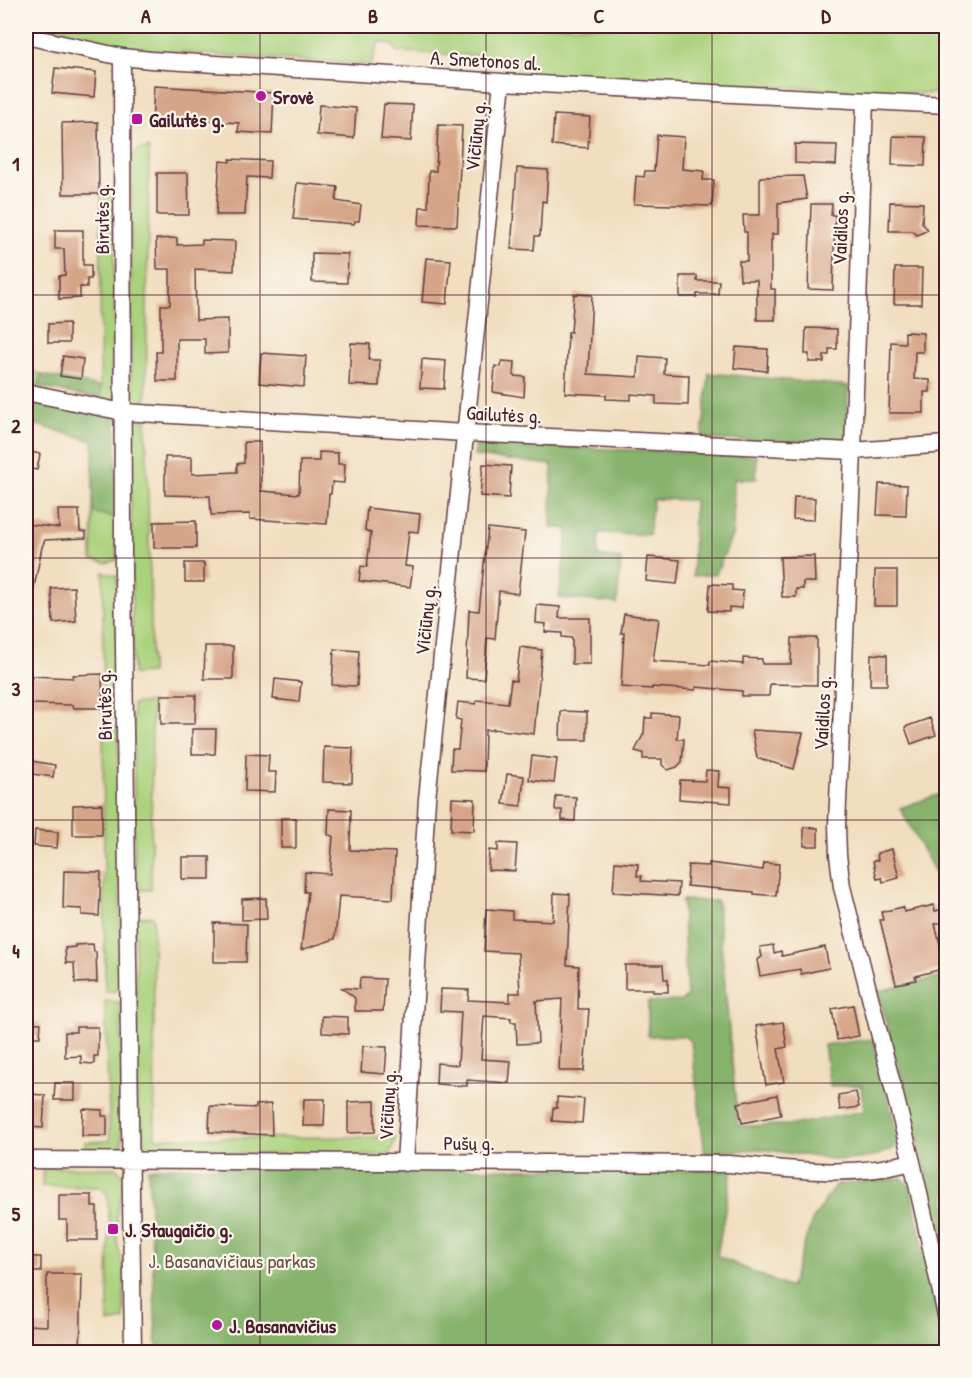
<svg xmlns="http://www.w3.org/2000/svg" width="972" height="1378" font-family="'Patrick Hand',sans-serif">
<rect width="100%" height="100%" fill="#fbf7ec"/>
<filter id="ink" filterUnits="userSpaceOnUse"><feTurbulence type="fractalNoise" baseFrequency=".0167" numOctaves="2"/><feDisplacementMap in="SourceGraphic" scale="12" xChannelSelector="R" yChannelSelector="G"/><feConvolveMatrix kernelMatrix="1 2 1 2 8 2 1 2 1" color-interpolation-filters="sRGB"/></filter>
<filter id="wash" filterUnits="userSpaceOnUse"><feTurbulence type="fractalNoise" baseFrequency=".008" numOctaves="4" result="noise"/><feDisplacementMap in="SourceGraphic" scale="24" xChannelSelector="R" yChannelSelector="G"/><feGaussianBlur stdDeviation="1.35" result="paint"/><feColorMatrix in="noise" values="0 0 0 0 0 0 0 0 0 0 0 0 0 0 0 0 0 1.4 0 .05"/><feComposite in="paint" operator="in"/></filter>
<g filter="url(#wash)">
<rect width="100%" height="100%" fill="#f1debf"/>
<path fill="#aad17c" stroke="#7a7854" stroke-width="1.5" d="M26,26H946V80L935,82L934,94L550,76L517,73L518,57L399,52L390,44L379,42L371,65L156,51L116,46Z
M149,148L146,409L132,406L131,402V156L139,150Z
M114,189L115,397L111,401L100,399L101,191Z
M26,369L42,375L38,387L26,384Z
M136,420H146L151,619V673L133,674L130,425Z
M93,512L116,518L117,560L106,563L92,560Z
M103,572L117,576L118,709L112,715L103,716Z
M152,702L151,890H135L133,704Z
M103,726L113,727L118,731L121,990L105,992Z
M153,916L155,1138L396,1137L391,1151L387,1155L147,1154L138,1149L135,917Z
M105,1001L121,1002L122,1145L121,1149L117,1152L85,1154V1142L110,1141Z
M43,1167L116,1168L123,1175V1187L117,1210V1243L124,1269V1320L108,1323L109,1212L107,1194L102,1188L97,1187L42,1186Z"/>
<path fill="#87b36c" stroke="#68694c" stroke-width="1.5" d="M709,373L848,386L846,444L702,439Z
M42,375L101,387L100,399L38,387Z
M26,399L112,416L116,420V518L93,512V441L26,422Z
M480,443L757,456L756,479H734L733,533L716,574L693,576L694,500L653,499L649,535L599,533L598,556L621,559L617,603L559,598L568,529L551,527L552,465L474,456L476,446Z
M946,792V910L937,876L900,808Z
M682,900L717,901L738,1126L793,1125L864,1111L861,1085L830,1086L824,1045L874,1039L898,1138L897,1146C882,1156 860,1160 841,1160L759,1149L705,1154L691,1042L684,1036H648V1002L681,1001L687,997Z
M946,976V1258L926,1171L878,991Z
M164,1167L732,1170L717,1256L790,1288L812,1221L835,1185L902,1178L910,1186L946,1352H157L148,1169Z"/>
<g id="blocks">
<path fill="#d6a487" d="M55,68L96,72L94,97L52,93Z
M154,86L274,93L272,134L238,132L239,123L182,119L181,128L152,126Z
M384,104L413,105L411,141L381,139Z
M319,105L356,108L354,138L317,135Z
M554,115L590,117L588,148L552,145Z
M98,122L99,194H63L62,123Z
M438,125L462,126L457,226L419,225L420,207H428L429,171H436Z
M657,135L684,137L682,169L704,171L703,180H714L712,206L634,204L636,176L644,177L645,171H654Z
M893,136L926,137L925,166L892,165Z
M795,144L837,145L836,165L795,163Z
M230,159L270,161L269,178L247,177L245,215H216L220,161L230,162Z
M517,168L548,170L546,202L542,201L540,236H535L534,250L511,249Z
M157,173H188L189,215H157Z
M803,176L807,199L778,203V234H772V240H771V289H775V320H757V280H740L739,261H747V232H744L743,215H760V177Z
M297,183L338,187L336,201L361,205L359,221H355L354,224L293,219Z
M890,202L923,203L922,223L928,230L917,235L913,231H889Z
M811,204H832L831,215H835L833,290L808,289Z
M55,230H83V265H91V279H87V287H80V298L59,299V276L65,275L64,249H55Z
M177,238V245L202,244V240L235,241L234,271L195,269L196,320L228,319V353L205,354V339H177V381H157L156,352H161V305H170V269H157L156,239Z
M312,253L348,254L347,283L312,282Z
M426,258L451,260L447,304L422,302Z
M895,268H922L921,304H894Z
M680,276H697V281H719L718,294H697V297H680Z
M574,294L592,295L588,374L638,377L639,356L665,358L664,374L689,375L688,405L656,404V396L631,394V400L606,399V395L565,393L568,332H571Z
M69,323V343H48V324Z
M806,328L837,329V349H829V355H824V362H809V354H805Z
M905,332L923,333V352H915L914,379L930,380V392H924V413H889L891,342L905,343Z
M351,343L370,344L369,360H380L379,386L349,385Z
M736,347L768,349L767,371L734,368Z
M261,353L306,356L304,387L259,383Z
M63,356L83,359L81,379L60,376Z
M422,359L446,361L444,389L420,388Z
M502,361L515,362L514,376L525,377L524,397L493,392L495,366L501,367Z
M244,442H260L261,491L299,494L300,461H319V452L338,453V464H345L344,483L332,482L331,494H329L327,524L250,519V514L211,515L210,496L165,495V457H192V474L237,472V464L244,463Z
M26,451L40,454L37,470L26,468Z
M483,464L511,466L509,498L480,496Z
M879,484L907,485L906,516L877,515Z
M794,497L815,498L814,520L793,519Z
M367,508L420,514L418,532L409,531L405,566L413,567L410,587L359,581L361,566L367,567L371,533L365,530Z
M58,510H79L80,531L86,532V538L45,540L42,547L32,598H26V524L59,528Z
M196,521V548H154V522Z
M488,528L525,532L518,594L499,591L495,639L487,638L484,679L466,678L469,610L479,611Z
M814,556L815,582H803V589H796V597H782L780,557Z
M648,557L680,560L677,584L646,581Z
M185,563H204V582H185Z
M875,570H897V606H874Z
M710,584L732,585V590L743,591L742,608L729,607V612L708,611Z
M74,587L76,621L53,623L51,588Z
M537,605L560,607L559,618H590V664H572V638L562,637V633L545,632L546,624L536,623Z
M624,614L659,619L653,661L710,665V661L743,664V658L762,659V664H791L792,638H817V685L770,684L769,696H742V691L696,687V690L652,687V689L621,687L624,633H621Z
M205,646H233V679H204Z
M520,647L542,650L534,734L493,729V730H485L484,771L451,770L452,749H458L461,720L456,719L458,702L476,704L477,700L508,703L511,680L516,681Z
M334,649L359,651L357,686L332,685Z
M871,654L887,655V685H870Z
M102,674L103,708H74L73,705L30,704L31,676L73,678V675Z
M275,679L301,682L299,702L273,699Z
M161,695H196L195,724H161Z
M561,711L587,712V740H560Z
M652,713L679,715L677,739H684L682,762L677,767L668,770L662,765V759H643V753L635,751L644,733L645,718H652Z
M930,718L936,735L911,744L905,727Z
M192,729H216L215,754H192Z
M752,730L803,733L794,769L757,758Z
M324,747L353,748L352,783L323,782Z
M246,754L269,755L268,772H276L275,792L245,791Z
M532,756L557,759L554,783L529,780Z
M26,760L55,765L53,777L26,773Z
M706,770L719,771L718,787L731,788V803L679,799L680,780L705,781Z
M507,774L524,776L521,806L503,804Z
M556,796L576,797L575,821L562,820V810H555Z
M452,798L475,799L474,831L451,830Z
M102,804V835H73V805Z
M329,809L351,810L350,850L395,852L393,899L339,896L335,939L301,950L308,892H304L305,872L330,874L333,836L328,835Z
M281,818H296V848H281Z
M804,827L818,828V846H804Z
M35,830L58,832L57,848L34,846Z
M498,843L517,844L515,871L488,870L489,850L498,851Z
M892,849L899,878L883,882L882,878L877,879L873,861L878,860L877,853Z
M182,857H210V879H182Z
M615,862L638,864L637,876H642L641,881L679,883L678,896L613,892Z
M709,863L763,870L764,863L779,864L776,896L754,894V892L687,886L688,865L709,866Z
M64,871L101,872L99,916L82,915V909L63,908Z
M554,893L570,894L567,965L579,966L578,1009H589L584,1071H559L562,999L536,1001L538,1043L517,1044L516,1022H511V1018L484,1016L481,1059L511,1061L509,1083L467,1080V1086L436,1084L437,1063L458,1065L461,1012L440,1011L441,989L469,990L468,1000L510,1002V993H520L518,953L484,951L486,909L512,911V919L553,921Z
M266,898L267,919L242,920V899Z
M934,905L935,911L943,909L946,921L935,924L946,968L915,976L916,980L896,984L880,920H883L881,912L903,907L904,912Z
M214,923L247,924L246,962H214Z
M93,944L94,952H96L97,982L75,983L74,963H66L65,948L75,947V945Z
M773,945L774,953L781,951L782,956L825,947L829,968L801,974L800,969L760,976L757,960L762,957L760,947Z
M625,965H663L664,979H668V992H653V989H625Z
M360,978L385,979L383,1011H355V998L342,988L359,989Z
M853,1005L859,1036L837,1040L832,1009Z
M322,1016L348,1017V1034L322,1033Z
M26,1022L41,1023L40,1037H26Z
M783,1022L787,1047L778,1049L784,1082L766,1085L756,1026Z
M76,1027H98V1056H94V1064L81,1063V1056L65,1057V1032H76Z
M363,1046L387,1047L385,1074L361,1072Z
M55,1083H75V1100H54Z
M856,1092L859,1107L840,1110L838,1095Z
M26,1094L45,1095L43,1128L29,1127V1124H26Z
M777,1095L781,1115L742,1123L738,1103Z
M557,1097L584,1099L582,1123L552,1121L553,1108H557Z
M304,1099H325L324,1126H303Z
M375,1101V1132L348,1133V1102Z
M271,1104L272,1135L209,1132L210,1106L256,1108V1105Z
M83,1109L102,1110V1116H107V1136H82Z
M59,1195H92V1207H97V1240H67V1220H59Z
M26,1257H41V1272H26Z
M47,1274H82L80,1353H26V1325L47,1326Z"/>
</g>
</g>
<g filter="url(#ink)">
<use href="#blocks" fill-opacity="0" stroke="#633c41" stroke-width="1.5"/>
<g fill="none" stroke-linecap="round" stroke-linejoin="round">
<g stroke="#633c41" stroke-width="19">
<path id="minor" d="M26,36L122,57L151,60L502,82L946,105
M122,57L123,570L133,1352
M865,101L853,451L837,825L838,855L842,887L912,1162L946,1315
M26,392L123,412L465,433L853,451L946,444
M26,1160L729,1164C793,1169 848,1179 912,1162
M405,1163L427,799L502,82"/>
</g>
<use href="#minor" stroke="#fff" stroke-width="16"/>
</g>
</g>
<path fill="none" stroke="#4a1f2b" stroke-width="1.5" stroke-opacity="0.55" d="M260,26V1352M486,26V1352M712,26V1352M26,295H946M26,558H946M26,820H946M26,1083H946"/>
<g fill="#b5179e" stroke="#fbf7ec" stroke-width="2">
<circle cx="261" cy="96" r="6"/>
<rect x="131" y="113" width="12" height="12" rx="3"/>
<rect x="107" y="1223" width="12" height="12" rx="3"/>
<circle cx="217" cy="1325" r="6"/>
</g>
<g text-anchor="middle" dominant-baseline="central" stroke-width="4.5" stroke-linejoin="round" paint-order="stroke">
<g font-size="20" fill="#4a1f2b" stroke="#fbf7ec">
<text transform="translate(486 60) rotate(3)">A. Smetonos al.</text>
<text transform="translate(475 136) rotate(-84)">Vičiūnų g.</text>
<text transform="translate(101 219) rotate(-90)">Birutės g.</text>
<text transform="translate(840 228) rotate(-88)">Vaidilos g.</text>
<text transform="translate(504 414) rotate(3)">Gailutės g.</text>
<text transform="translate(425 620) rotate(-84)">Vičiūnų g.</text>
<text transform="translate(104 705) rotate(-91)">Birutės g.</text>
<text transform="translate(822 713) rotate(-87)">Vaidilos g.</text>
<text transform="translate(387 1105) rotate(-87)">Vičiūnų g.</text>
<text x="469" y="1142">Pušų g.</text>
</g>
<g font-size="20" font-weight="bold" fill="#4a1f2b" stroke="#fbf7ec" text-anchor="start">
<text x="273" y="96">Srovė</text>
<text x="149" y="119">Gailutės g.</text>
<text x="125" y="1229">J. Staugaičio g.</text>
<text x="229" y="1325">J. Basanavičius</text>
</g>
<g font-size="20" fill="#675443" stroke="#fbf7ec">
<text x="232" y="1260">J. Basanavičiaus parkas</text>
</g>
</g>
<rect width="972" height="1378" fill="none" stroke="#fbf7ec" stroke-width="66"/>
<rect x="33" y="33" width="906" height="1312" fill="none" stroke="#4a1f2b" stroke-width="2"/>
<g font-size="20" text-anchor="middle" font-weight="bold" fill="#4a1f2b">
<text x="146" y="23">A</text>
<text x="373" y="23">B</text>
<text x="599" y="23">C</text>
<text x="826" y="23">D</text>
<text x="16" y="171">1</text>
<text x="16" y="433">2</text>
<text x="16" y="696">3</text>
<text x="16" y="958">4</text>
<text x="16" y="1221">5</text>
</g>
</svg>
